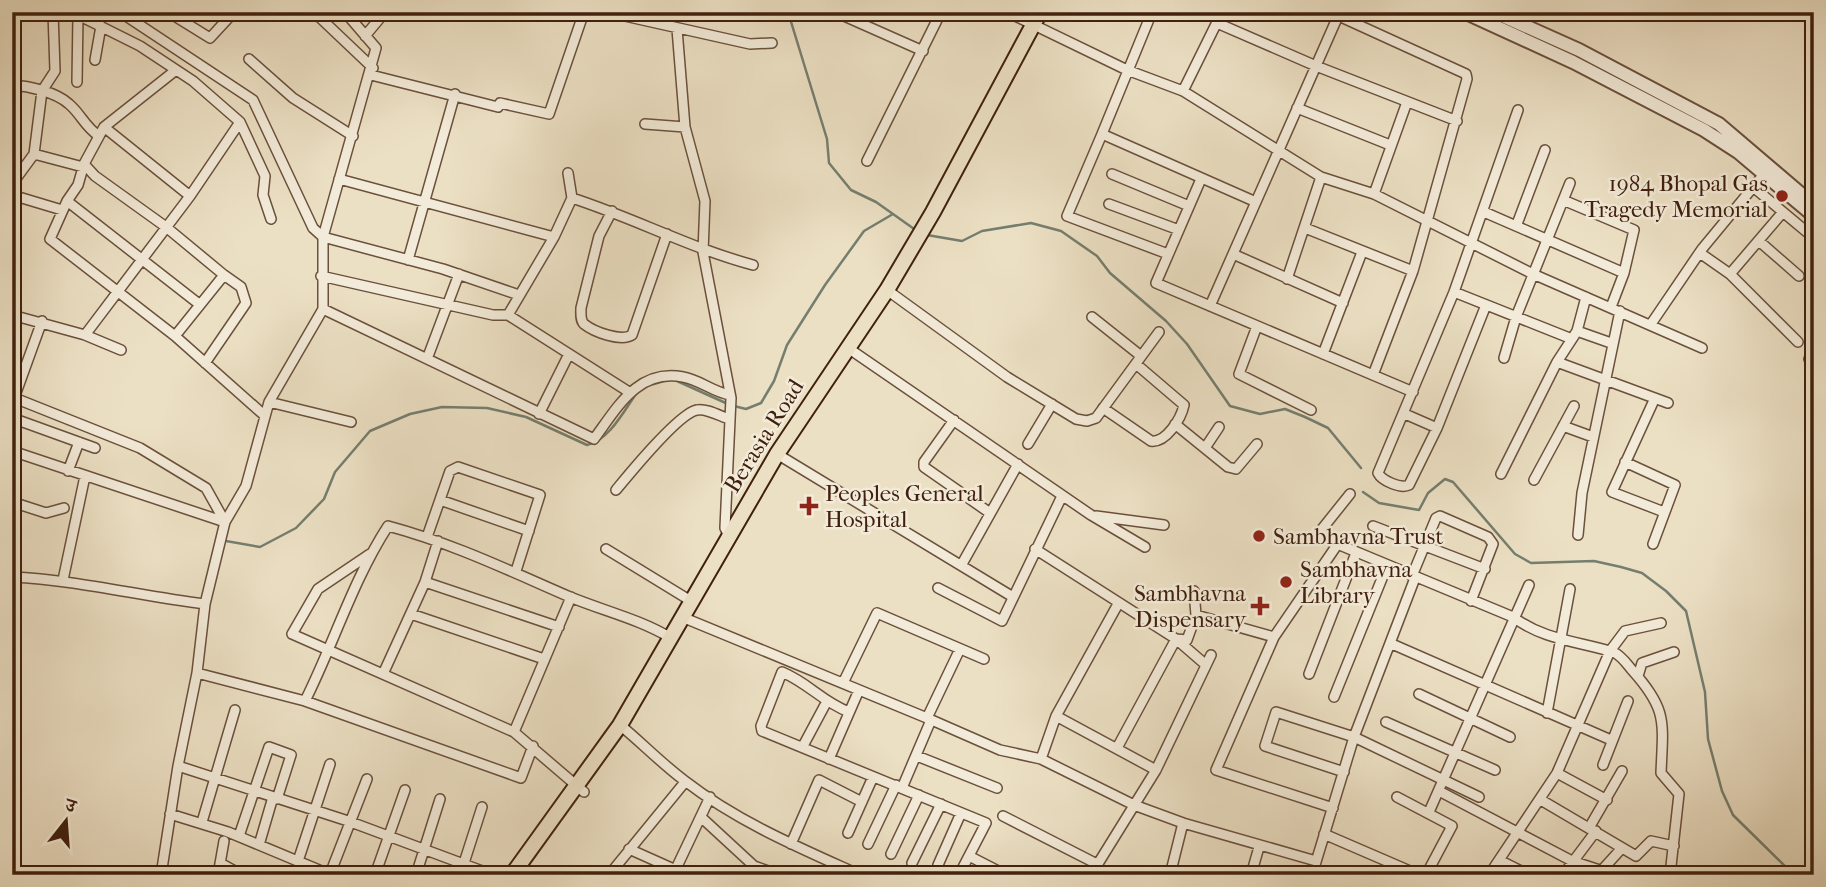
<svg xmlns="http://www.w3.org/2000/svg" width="1826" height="887" font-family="'IM FELL French Canon','Noto Serif Devanagari',serif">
<rect width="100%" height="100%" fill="#ece0c4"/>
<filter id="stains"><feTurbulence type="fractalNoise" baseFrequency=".00286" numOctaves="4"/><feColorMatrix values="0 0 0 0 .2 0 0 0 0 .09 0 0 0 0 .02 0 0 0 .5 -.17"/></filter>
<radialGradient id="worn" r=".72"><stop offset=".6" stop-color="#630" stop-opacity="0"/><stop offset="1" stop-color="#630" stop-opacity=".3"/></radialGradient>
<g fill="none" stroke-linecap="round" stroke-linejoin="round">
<path stroke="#757e6f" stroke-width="2.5" d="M788,12L827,139L829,163L851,190L876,202L917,231
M927,235L962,241L982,231L1031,223L1061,231L1097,256L1110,273L1166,321L1187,344L1230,406L1260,414L1285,409L1305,417L1328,428L1361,468
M677,381L728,404
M647,386L664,381
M734,406L746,409L761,403L774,381L787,345L825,285L864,231L893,214
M1363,492L1379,503L1419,510L1428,493L1445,479L1453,482L1515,554L1531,563L1594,561L1621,567L1642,573L1666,591L1686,611L1705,692L1708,739L1722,791L1733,815L1794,875
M226,541L260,547L296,528L324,499L335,472L370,431L410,414L442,407L487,408L526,417L587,445C609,441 625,409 638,391"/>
<g stroke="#6b503c" stroke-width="12">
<path id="minor" d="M57,12L78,15L140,46L193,81L240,122L265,176L263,195L271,219
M120,12L253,100L313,228L323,237L443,269L519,295
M168,12L210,38L234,12
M314,12L373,68
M607,12L750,44L772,43
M835,12L923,51
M1007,12L1127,70L1183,91L1321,177L1374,194L1533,274L1702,348
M1152,12L1102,134L1256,202
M1330,12L1466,74L1467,79L1413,271L1373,375
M1217,23L1316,66L1457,121
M677,29L685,127L705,201L703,252L731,398L725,528L729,536
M365,36L385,12
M249,59L293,98L353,136
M95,60L101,26
M176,70L104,127L84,164L78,185L67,201L50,239L175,336L264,415
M371,75L498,107L500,103L549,114L584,12
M77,82L78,15
M12,85C29,86 56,92 69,104C81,114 85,127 99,136
M1183,91L1222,12
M1297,108L1390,145
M645,124L685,127
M104,127L190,196
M1102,134L1067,216L1168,254
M34,154L83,167
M867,161L941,12
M84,164L95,176L166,227L224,275
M568,173L572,198
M1112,174L1189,206
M339,179L554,237
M1201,179L1156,283L1413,392
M12,184L34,154L42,91L55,71L53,12
M1752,186L1814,238
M1374,194L1407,102
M12,195L62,210
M1563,200L1634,230L1624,273L1611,307
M67,201L199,304
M1109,204L1179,230
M612,211L599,236L581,308C581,313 580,320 584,324C594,332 621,342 632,335L667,234
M1484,212L1624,273
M1517,224L1545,150
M1305,228L1413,271
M1759,241L1799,276
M1700,253L1730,274L1798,342
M1233,254L1343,303
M408,260L455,94
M1730,274L1783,212
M321,276L493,315H508L629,392
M1287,279L1321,177
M887,290L1007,377L1076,419L1087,421L1096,418L1159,332
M1454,292L1572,339L1577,331L1611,343
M1486,305L1437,428L1409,485C1401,489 1382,481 1378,473L1454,292L1518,110
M1210,306L1338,16
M323,309L594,439C617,408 638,368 683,377C700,380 713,392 730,395
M12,315L85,335L121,350
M508,315L554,237L572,198C634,218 690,248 753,265
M1092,317L1141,356
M1651,324L1702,249L1764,174
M1257,326L1239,374L1311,410
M1577,331L1586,297
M85,335L190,196L240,122
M175,336L224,275L241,287L246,303L205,363
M848,348L1091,515L1145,547
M1323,354L1362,252
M1504,358L1516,317L1570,183
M427,359L459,274
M1809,359L1814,363
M1557,362L1572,339
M12,397L140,448L206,488L225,522
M1655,398L1612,492L1664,512
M269,402L351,422
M12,404L42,321
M1103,408L1151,441C1166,443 1181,419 1184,405L1136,364
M539,414L569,354
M1405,414L1437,428
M12,418L95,448
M954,420L924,462V467L990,513
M1175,424L1228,467L1236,469L1257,444
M1563,426L1593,437
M1028,444L1052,404
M1205,448L1219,427
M12,451L225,522
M777,454L1013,597
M1625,462L1675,485L1653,544
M68,471L79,442
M1501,474L1557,362L1668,403
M1534,480L1574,406
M616,490C630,473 679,413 697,410C706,408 720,416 729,419
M1350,494L1322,529L1323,538L1513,617C1544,640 1577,641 1613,652C1621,655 1627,664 1632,670C1668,710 1663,722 1661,773L1679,794L1670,875
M440,500L529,531
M12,502L46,513L64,508
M1096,516L1164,525
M1373,526L1485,569
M1578,535L1582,493L1620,311
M427,537L450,471L458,467L540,495L516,571
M606,549L691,601
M1035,549L1176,639L1206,665
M370,554L318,589L292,634L514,732L584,792
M962,564L1018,464
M1412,576L1436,518L1440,516L1488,537L1493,544L1471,601
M12,577C77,580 140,596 205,604
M63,580L85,476
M425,582L559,627
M938,588L1002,621L1062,496
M411,614L544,659
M1196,615L1274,637
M682,617L927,718
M1392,644L1611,740
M959,651L927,718L1000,750L1041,759L1134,805L1183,823L1316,861
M197,673L305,701L521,778L533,746
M383,674L425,582L438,541
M1309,674L1356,553
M1638,676L1642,663L1674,652
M843,683L877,613L984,659
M1419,694L1510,737
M1334,697L1387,566
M305,701C334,643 353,580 388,526C452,543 510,571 570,597C604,611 639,619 671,638
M849,712C821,701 810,684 782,672L761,726L762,731L986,823L959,875
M1547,713L1570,589
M1056,716L1156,770
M1386,722L1495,770
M620,725C642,743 662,764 685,781C738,822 800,848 860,875
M514,732L571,597
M803,746L826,703
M1117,748L1176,639L1187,640L1196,615L1194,591
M917,756L997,788
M829,759L859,690
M1041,759L1056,716L1118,604
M1603,765L1628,701
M178,766L348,821L493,875
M1344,772L1265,746L1276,712L1354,737L1479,797
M1557,773L1607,800
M902,788L931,720
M1439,791L1572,861L1615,875
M1397,797L1452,826L1426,875
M1541,800L1636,856L1651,841L1674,846
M1333,808L1216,770L1274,637L1337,545
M1429,812L1529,585
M170,814L228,832L331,875
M1003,816L1097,864
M702,818L754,866L779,875
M202,822L235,710
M1589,828L1622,771
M848,833L873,777
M1324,834L1419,875
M239,836L269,747L291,755L277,799
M791,844L819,780L862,802
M868,844L896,785
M259,845L273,797
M629,849L676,870L698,875
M891,854L919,795
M969,856L1006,875
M1499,860L1529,875
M298,861L330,764
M220,863L242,875
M464,863L482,807
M912,863L941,804
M938,865L961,813
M1602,870L1622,848
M330,874L367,779
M161,875L178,766L197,673L205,604L225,522L246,486L269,402L323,309V237L376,48L345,12
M218,875L224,841
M375,875L405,790
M416,875L440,799
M609,875L685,782
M673,875L710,797
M1091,875L1156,770L1211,655
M1132,875V872
M1170,875L1183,823
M1251,875L1259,847
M1312,875L1354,737L1415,578
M1489,875L1557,773L1610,651L1625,631L1661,623
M1563,875L1596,831"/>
</g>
<g stroke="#6b503c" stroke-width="16">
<path id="tertiary" d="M1464,12L1573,62L1704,130L1738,152L1814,216
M1494,12L1579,50L1719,124L1814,205"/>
</g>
<g stroke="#40200e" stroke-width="18">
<path id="primary" d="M512,875L620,725L777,454L887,290L933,212L1040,12"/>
</g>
<use href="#minor" stroke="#f3ebd9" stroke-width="9"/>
<use href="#tertiary" stroke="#f3ebd9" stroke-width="12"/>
<use href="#primary" stroke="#ece0c4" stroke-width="14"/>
</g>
<g fill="#8f2418" stroke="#f3ebd9" stroke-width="2.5">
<circle cx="1782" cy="196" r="7"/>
<path d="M805.5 495.5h7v7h7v7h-7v7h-7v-7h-7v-7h7z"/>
<circle cx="1259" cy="536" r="7"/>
<circle cx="1286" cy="582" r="7"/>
<path d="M1256.5 595.5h7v7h7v7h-7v7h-7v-7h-7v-7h7z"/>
</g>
<g text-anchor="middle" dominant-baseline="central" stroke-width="5" stroke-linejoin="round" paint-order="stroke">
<g font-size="23" fill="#40200e" stroke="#f3ebd9" text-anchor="start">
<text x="1768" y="183" text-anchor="end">1984 Bhopal Gas<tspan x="1768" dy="26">Tragedy Memorial</tspan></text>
<text x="825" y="493">Peoples General<tspan x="825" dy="26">Hospital</tspan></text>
<text x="1273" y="536">Sambhavna Trust</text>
<text x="1300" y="569">Sambhavna<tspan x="1300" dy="26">Library</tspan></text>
<text x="1246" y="593" text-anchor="end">Sambhavna<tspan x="1246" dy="26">Dispensary</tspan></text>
</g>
<g font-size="23" fill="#40200e" stroke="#f3ebd9">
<text transform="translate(764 436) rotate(-58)">Berasia Road</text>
</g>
</g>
<rect width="1826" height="887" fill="none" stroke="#ece0c4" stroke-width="42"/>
<rect x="14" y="14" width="1798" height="859" fill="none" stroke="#40200e" stroke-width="3.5"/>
<rect x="21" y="21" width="1784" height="845" fill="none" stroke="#40200e" stroke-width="2"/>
<g transform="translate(66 821) rotate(17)" stroke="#f3ebd9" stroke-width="5" paint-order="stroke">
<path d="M0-5L12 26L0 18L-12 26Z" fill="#40200e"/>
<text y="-10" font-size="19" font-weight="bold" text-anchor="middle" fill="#40200e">उ</text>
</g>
<rect width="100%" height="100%" filter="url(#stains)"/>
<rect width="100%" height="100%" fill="url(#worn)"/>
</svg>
